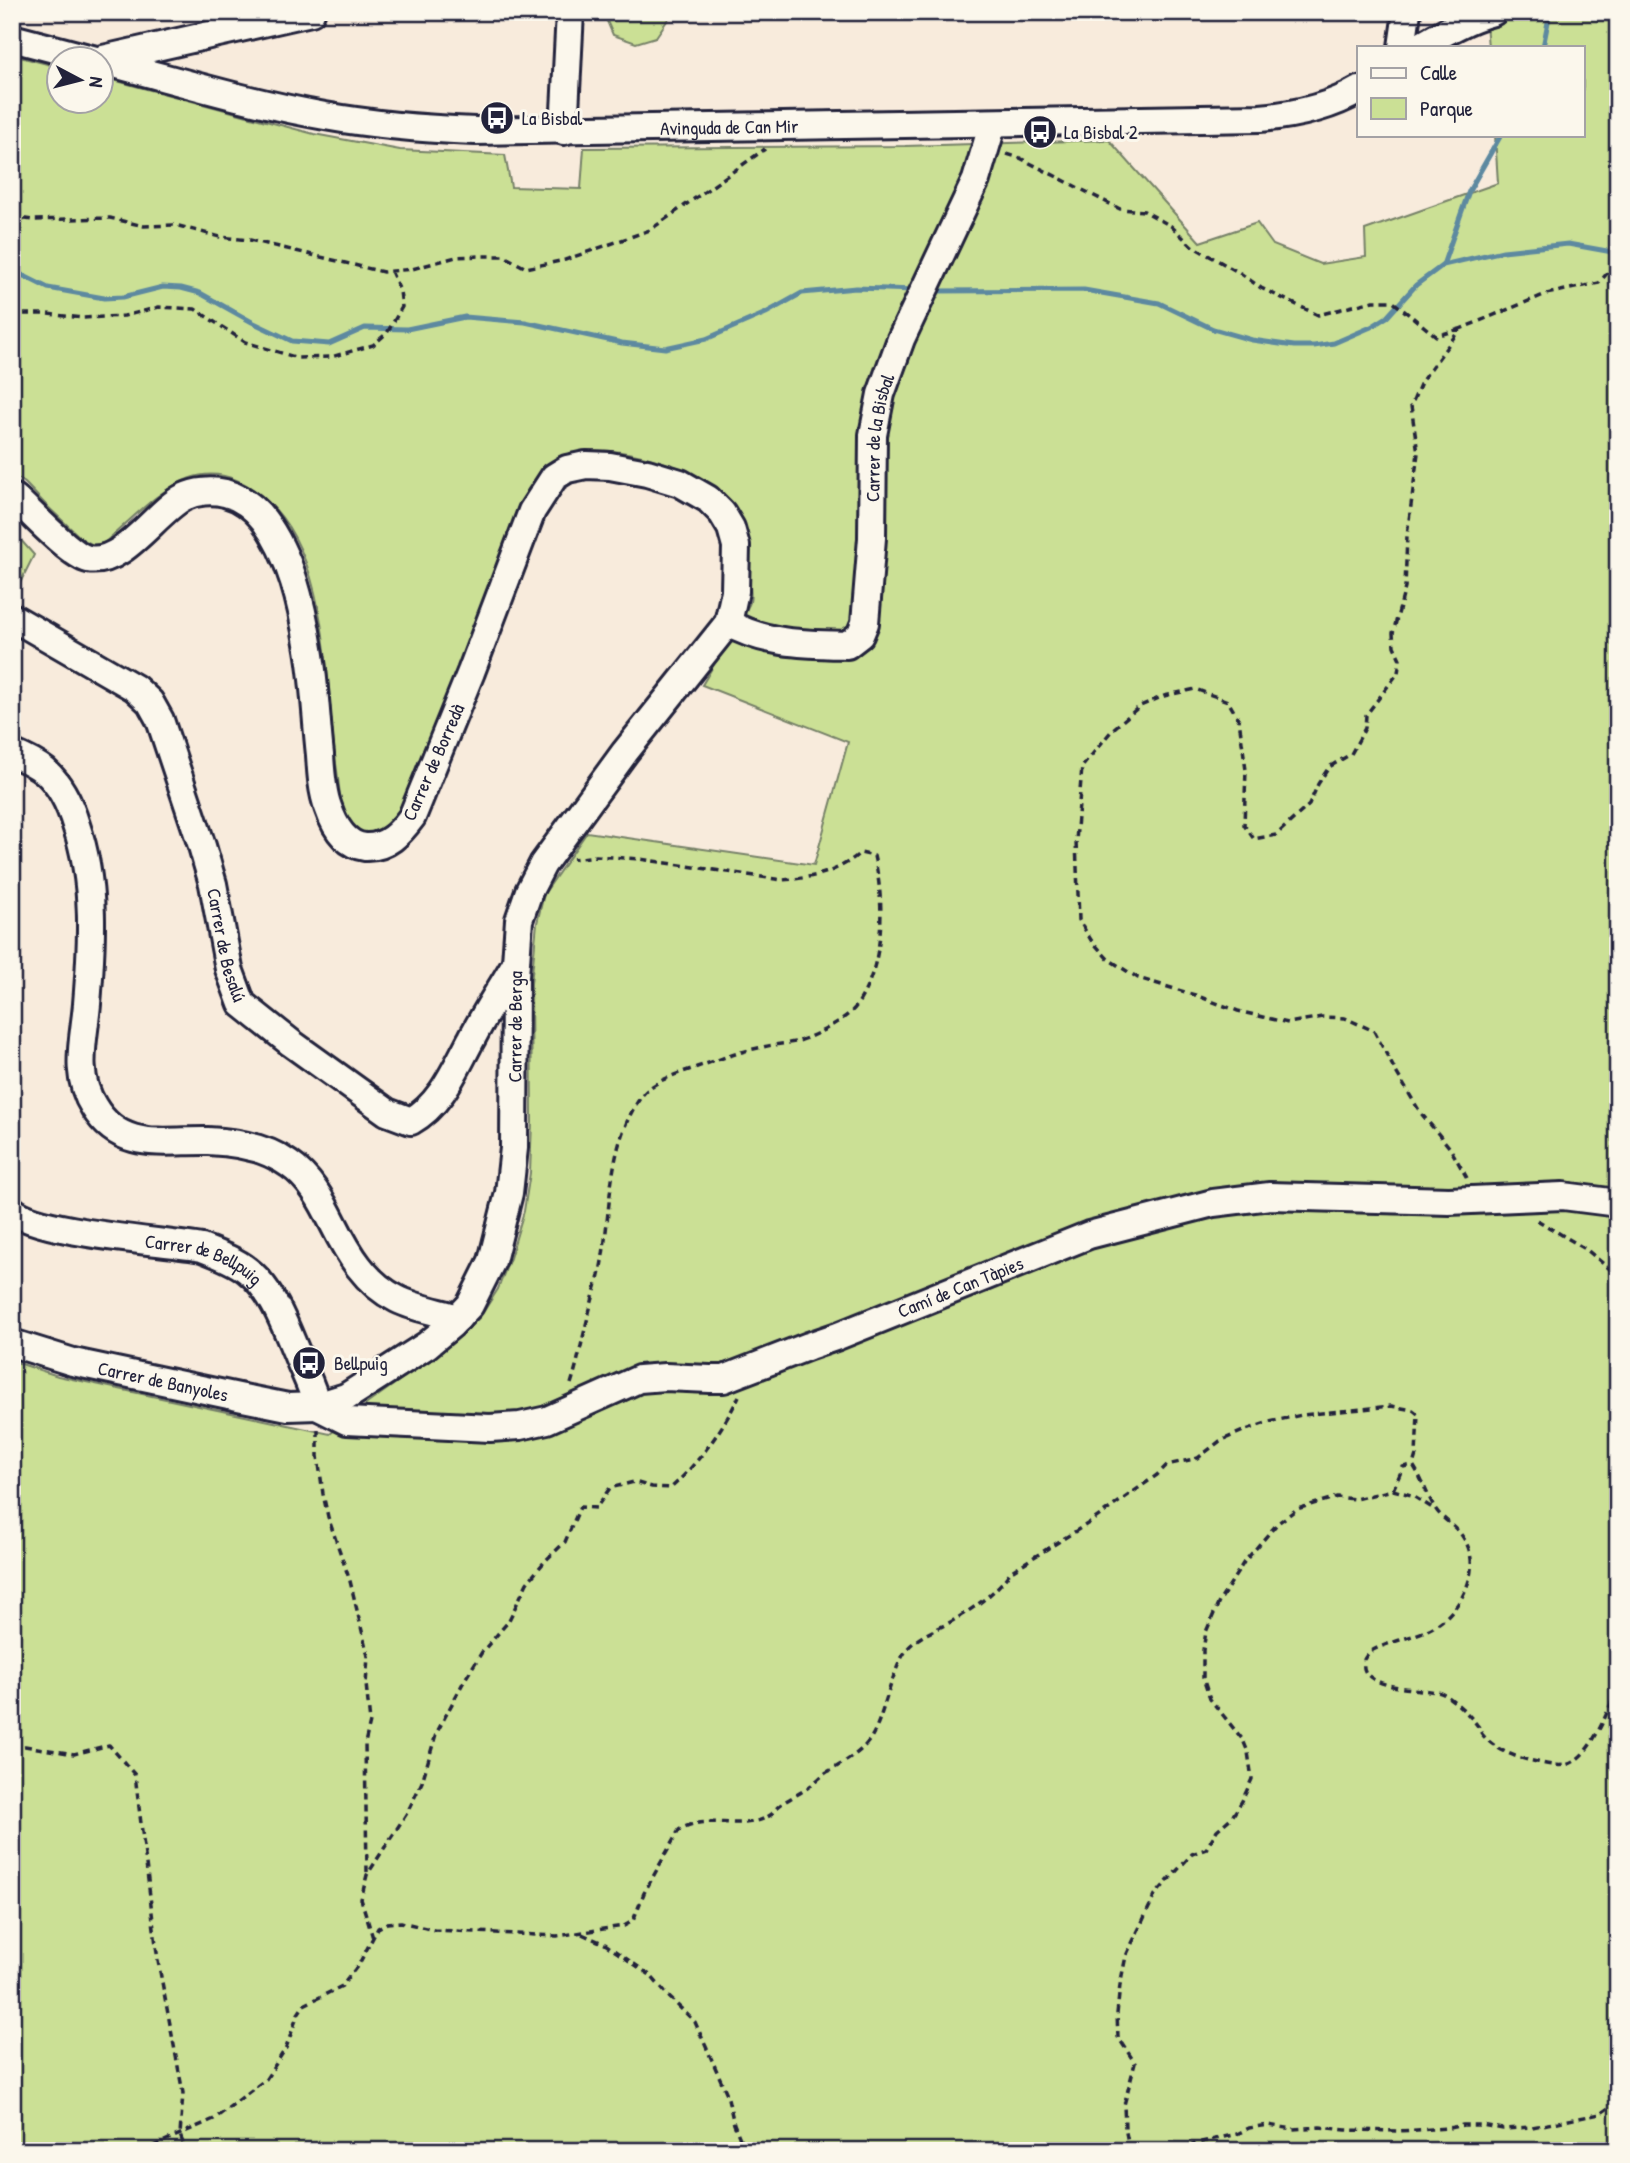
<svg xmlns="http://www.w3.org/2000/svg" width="1630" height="2163" font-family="'Patrick Hand',sans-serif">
<rect width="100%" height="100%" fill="#f8ebdc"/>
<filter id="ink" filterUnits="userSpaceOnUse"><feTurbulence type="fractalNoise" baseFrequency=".0143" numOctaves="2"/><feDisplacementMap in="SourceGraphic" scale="14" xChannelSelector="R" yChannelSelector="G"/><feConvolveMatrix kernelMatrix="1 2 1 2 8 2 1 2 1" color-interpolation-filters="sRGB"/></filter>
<g filter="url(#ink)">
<path fill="#cbe095" stroke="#768168" stroke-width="2" d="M603,12H673L656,37L636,43L613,35Z
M1485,12H1618V2151H12V1361L58,1376L330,1434L368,1403L455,1341L480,1317L498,1289L510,1258L524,1211L530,1173L532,1122L531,984L537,923L544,894L587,832L814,865L848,742L702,685C714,665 725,645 737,625C740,618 748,609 750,602C753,590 746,566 743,554C740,540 738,514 730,503C709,469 621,445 583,451C559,456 542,469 528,489L417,772C410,787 399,821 385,830C380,834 369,834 363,836C356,831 349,825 345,817C339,801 339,781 336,764C325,684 331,557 265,499C200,440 154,500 104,543L93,545L82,539L46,505L26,484L20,479H12V55L59,67L60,102H102V77L314,134L400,150L505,155L511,187L581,189L584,148L905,146L1109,140L1200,242L1257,223L1273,245L1320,264L1366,257L1365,230L1498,183L1495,135H1583V47H1488Z
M12,530L34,555L12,599Z"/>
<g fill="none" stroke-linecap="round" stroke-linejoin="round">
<path stroke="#5d89a0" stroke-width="5" d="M1543,47L1550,12
M1443,265L1469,191L1501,135
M12,270L48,288L104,298L123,297L163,287L181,288L200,293L252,322L292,341L329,344L365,328L407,329L465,317L525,322L622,343L665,348L706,339L766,313L802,293L856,288L916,290
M932,291L1084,290L1159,303L1213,329L1252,340L1294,346H1314L1334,343L1371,327L1387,317L1416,285L1443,265L1503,251L1568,244L1618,253"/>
<g stroke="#22223b" stroke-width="32">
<g id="minor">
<path d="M12,38L96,60"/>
<path d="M1402,47L1407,12"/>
<path d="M1419,47C1443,33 1466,19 1493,12"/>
<path d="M103,59L311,12"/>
<path id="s1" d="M102,61C176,80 250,103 325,116C375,125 425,129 475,131L1260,118C1294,115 1329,108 1359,90"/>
<path d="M564,131L570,12"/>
<path id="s2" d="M12,617L135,688L150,702L160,720L202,846L213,884L229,969L242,1004L291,1043L387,1112L411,1121C442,1104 456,1067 472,1038C485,1013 500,990 514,966"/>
<path id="s3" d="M728,623C764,644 806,644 847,645L860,635L865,623L872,538L873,435L881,394L901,339L976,180L993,123"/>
<path d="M12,753C24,758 35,763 45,771C61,785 70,805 76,825C96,883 92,943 87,1004C84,1040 73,1074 94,1107C121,1152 164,1140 208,1141C235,1142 267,1148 289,1164C310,1178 322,1201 333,1223C348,1253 365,1283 397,1299C415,1308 438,1312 458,1318"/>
<path id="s4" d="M12,1210C37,1233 163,1241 202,1248C217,1254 234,1260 247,1270C273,1290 285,1326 297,1354C304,1372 313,1388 317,1406"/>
<path id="s5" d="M12,1343L73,1362L243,1398L288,1407L317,1406L346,1397L427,1345L451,1325L470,1305L492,1261L509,1193L514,1148L515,976L519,920L529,891L543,864L625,752L728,623L735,591L736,546L731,528L722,513L708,499L680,483L647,473L610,466L586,465L567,469L554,477L532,511L471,672L412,817C400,833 387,848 365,847C345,845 334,825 328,807C322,791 321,771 320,755C316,719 315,684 309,649C302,605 291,556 264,520C254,507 240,497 225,493C212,490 196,491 184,497C156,511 123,566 88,559C70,555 30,511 15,498"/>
<path id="s6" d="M317,1406L347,1421L490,1428L520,1426L547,1420L639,1379L665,1377L710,1379H724L734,1375L809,1346L838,1336L1089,1235L1213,1203L1270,1196L1449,1201L1563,1196L1618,1203"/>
</g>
</g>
<path stroke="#22223b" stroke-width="3.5" stroke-dasharray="7 5" stroke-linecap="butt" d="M1007,154L1020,158L1120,209L1144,211L1171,226L1192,246L1240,273L1261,288L1318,315L1373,301H1392L1436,336L1460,329
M12,217L33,220L110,218L144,226L175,225L220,237L250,240L383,272L412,269L456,257L481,256H504L526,268L565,260L650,230L765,149
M12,314H47L83,318L124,316L159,307L195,309L245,342L298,358L331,357L373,345L387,333L402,307L400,291L391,271
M1467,1178L1450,1148L1420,1112L1396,1072L1374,1031L1345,1018L1322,1017L1288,1023L1238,1011L1195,995L1138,978L1108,959L1091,940L1079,920L1076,841L1082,767L1113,729L1140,706L1164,696L1195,689L1228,701L1239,720L1246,770L1244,825L1254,839L1276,835L1309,805L1318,784L1329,767L1351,754L1365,728L1366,715L1398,673L1400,659L1394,646L1393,633L1405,588L1407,535L1418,453L1411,406L1421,382L1460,329L1546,294L1599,283L1618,260
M1537,1220L1587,1250L1618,1276
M571,1384C578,1362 582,1340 588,1317C592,1299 599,1280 602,1261C611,1208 608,1142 641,1097C653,1080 678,1074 697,1067C718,1060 740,1051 763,1047C774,1044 788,1044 799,1041C815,1036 849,1018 857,1005C885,963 885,903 874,856L860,853C837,873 812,878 782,880L640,859L596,856L573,859
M318,1429V1456L323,1494L328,1517L350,1581L368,1656L366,1684L370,1722L365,1743L367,1872
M1393,1490L1403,1467L1413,1465
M12,1747L25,1746L74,1754L109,1745L135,1775L158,1961L183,2093L180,2135L186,2151
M582,1934L605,1944L650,1975L670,1998L695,2022L727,2094L734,2124L745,2151
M373,1938L361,1899L367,1875L407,1813L422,1782L436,1734L464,1681L482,1652L508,1622L527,1583L545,1561L565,1542L580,1507L596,1508L610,1488L634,1482L652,1487L671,1488C699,1462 722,1431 739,1396
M142,2151L214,2119L266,2079L286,2048L298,2014L304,2005L342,1986L359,1964L378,1928L387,1923L401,1922L434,1930L557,1936L624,1926L633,1921L644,1893L679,1830C708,1812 744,1834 772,1814C774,1812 776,1808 779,1806C789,1798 800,1794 810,1786C816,1782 821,1776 827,1772C841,1765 864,1751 872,1736C885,1714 893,1660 912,1644C924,1633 941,1628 954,1620C974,1608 997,1592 1010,1572L1092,1521L1157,1475L1167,1465L1198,1458L1220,1441L1243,1431L1269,1422L1302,1415L1391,1406L1413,1410L1418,1414L1416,1455L1413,1465C1422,1479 1427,1495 1435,1508C1442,1520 1457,1526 1464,1539C1485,1572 1457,1618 1425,1631C1413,1637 1379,1645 1370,1652C1369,1652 1364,1659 1364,1660C1364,1664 1363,1668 1365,1671C1375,1690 1422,1688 1441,1693C1450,1696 1471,1716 1477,1725C1481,1729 1478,1729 1482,1734C1493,1748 1512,1756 1528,1760C1539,1762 1554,1767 1565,1765C1591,1760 1609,1707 1618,1687
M1130,2151L1125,2128L1124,2105L1135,2063L1118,2037L1117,2014L1120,1985L1126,1956L1155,1895L1192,1854L1206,1849L1217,1830L1232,1817L1242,1801L1252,1779L1248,1752L1243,1740L1210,1699L1203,1678V1650L1206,1632L1219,1602L1244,1562L1278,1523L1297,1509L1337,1497L1355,1499L1393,1490L1411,1495L1434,1509
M1178,2151L1197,2143L1237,2134L1249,2128L1268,2125L1293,2129L1320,2127L1346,2130L1399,2131L1449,2128L1463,2125H1482L1503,2129L1532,2127L1600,2114L1618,2101"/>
<use href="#minor" stroke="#fbf7ec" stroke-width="26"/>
</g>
</g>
<defs>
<g id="bus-disc" transform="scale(1.75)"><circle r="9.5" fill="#22223b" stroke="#fbf7ec"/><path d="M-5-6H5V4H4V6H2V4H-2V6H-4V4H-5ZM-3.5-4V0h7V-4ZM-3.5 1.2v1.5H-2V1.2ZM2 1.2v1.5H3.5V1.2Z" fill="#fff"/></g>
</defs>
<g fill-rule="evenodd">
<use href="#bus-disc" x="497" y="118"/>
<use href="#bus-disc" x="1040" y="132"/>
<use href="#bus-disc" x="309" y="1363"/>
</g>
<g text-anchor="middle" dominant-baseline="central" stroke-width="6" stroke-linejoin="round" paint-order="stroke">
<g font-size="19" fill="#22223b" stroke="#fbf7ec" text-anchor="start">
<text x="522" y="118">La Bisbal</text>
<text x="1064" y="132">La Bisbal 2</text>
<text x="334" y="1363">Bellpuig</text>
</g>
<g font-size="19" fill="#22223b" stroke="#fbf7ec">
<text stroke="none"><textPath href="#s1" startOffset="635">Avinguda de Can Mir</textPath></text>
<text stroke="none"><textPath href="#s3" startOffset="338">Carrer de la Bisbal</textPath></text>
<text transform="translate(433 762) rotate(-66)">Carrer de Borredà</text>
<text stroke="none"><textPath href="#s2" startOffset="418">Carrer de Besalú</textPath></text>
<text stroke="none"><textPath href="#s5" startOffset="784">Carrer de Berga</textPath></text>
<text stroke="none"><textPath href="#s4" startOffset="200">Carrer de Bellpuig</textPath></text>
<text stroke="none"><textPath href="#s6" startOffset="674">Camí de Can Tàpies</textPath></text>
<text stroke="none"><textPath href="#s5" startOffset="156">Carrer de Banyoles</textPath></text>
</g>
</g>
<rect width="1630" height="2163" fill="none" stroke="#fbf7ec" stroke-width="42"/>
<rect x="21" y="21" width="1588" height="2121" fill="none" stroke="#22223b" stroke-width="2.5" filter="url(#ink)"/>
<rect x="1357" y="46" width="228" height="91" fill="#fbf7ec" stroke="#a4a2a5" stroke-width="2"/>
<rect x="1371" y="68" width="35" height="10" fill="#fbf7ec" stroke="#a4a2a5" stroke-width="2"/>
<text x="1420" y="80" font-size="21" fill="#22223b">Calle</text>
<rect x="1371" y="98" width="35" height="21" fill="#cbe095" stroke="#a4a2a5" stroke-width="2"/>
<text x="1420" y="116" font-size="21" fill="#22223b">Parque</text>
<g transform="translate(80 80) rotate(97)"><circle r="33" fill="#fbf7ec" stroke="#a4a2a5" stroke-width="2"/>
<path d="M0-5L12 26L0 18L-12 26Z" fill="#22223b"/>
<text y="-10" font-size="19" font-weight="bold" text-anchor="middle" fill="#22223b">N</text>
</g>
</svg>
